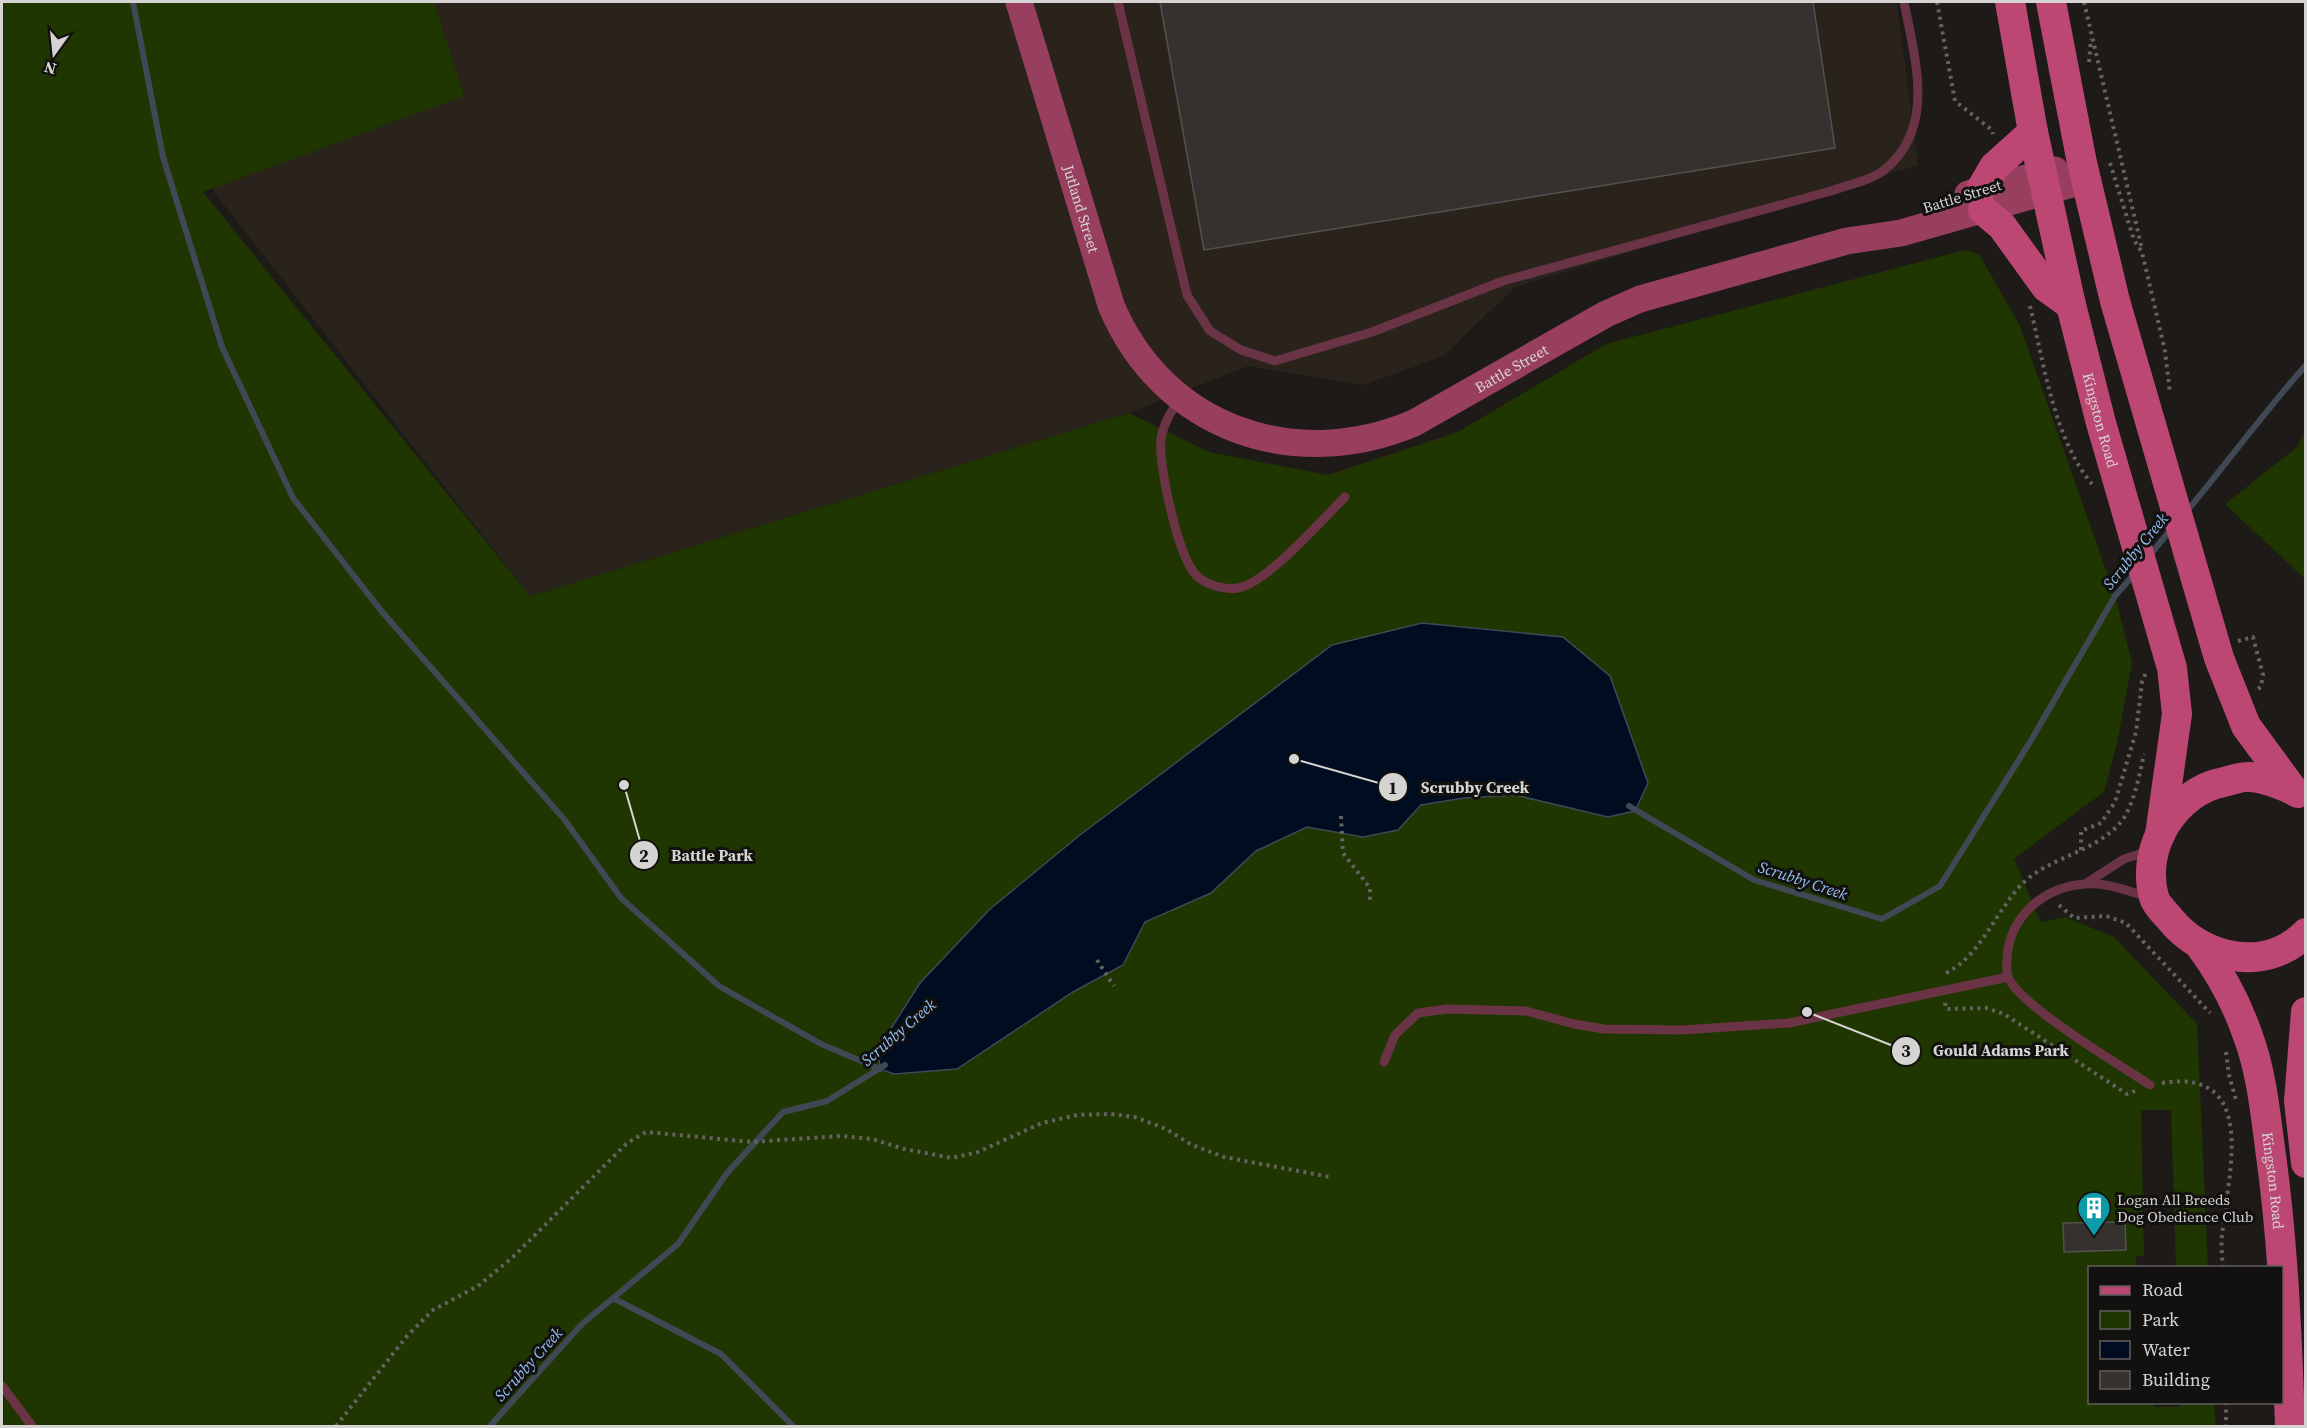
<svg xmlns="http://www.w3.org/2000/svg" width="2307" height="1428" font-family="'Source Serif 4',serif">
<rect width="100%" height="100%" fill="#1d1a18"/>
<path fill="#29231c" d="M171,2H1897L1918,165L1515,287L1443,356L1364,385L1248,366L1129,413L530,596L214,192Z"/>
<path fill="#1f3600" d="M2,2H434L464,96L203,192L530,596L1129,413L1209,452L1328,475L1458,432L1606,344L1965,250L1979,254L2020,326L2115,596L2132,663L2117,743L2104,792L2014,859L2041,922L2065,917L2114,937L2197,1024L2208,1267H2176L2171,1110H2141L2144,1256H2136L2137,1267L2090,1268V1402L2153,1403L2154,1407H2179V1403H2214L2216,1426H4Z
M2305,431V579L2225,504L2297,447Z"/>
<path fill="#000c20" stroke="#404856" stroke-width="1.5" d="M1422,623L1563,637L1610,676L1648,783L1635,811L1608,817L1515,795L1464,798L1421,805L1398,830L1363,837L1307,827L1256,851L1211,893L1145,922L1123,965L1073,992L957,1069L894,1074L880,1069L878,1049L920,983L990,909L1080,835L1332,645Z"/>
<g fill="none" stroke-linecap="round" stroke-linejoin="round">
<path stroke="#404856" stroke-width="6" d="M133,2L163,157L222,347L293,498L383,613L564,819L621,898L719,986L821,1044L880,1069
M2187,511C2227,463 2264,412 2306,365
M2150,555L2172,528
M1629,806L1754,880L1882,919L1940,886L2030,742L2115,596L2136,572
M613,1298L721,1354L793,1426
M490,1426L582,1324L678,1244L727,1173L783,1112L827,1101L885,1065"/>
</g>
<path fill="#34312f" stroke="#54524f" stroke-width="1.5" d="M1160,2H1813L1835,148L1204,250Z
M2125,1222L2126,1250L2064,1252L2063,1223Z"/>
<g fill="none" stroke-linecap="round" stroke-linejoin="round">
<path stroke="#656261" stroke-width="4" stroke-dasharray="3 4.5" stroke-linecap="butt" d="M1937,2L1955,101L1992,130L1993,134
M2084,2L2142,249
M2089,62L2091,39
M2110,163L2134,240L2142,252L2165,351L2170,393
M2030,306C2044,364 2054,439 2092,484
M2238,641L2253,637L2263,675L2261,687L2258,689
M1341,816L1343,853L1370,888V901
M2081,850V831L2101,823L2115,802L2136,732L2142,682L2147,670
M2059,905L2074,918L2106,916L2126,923L2210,1013
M1097,960L1114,986
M1946,973C1981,956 1996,910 2023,883C2050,857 2095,852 2120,823C2133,809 2140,773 2144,754
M1945,1003L1946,1009L1986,1008L2004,1014L2127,1094L2135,1091
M2226,1052L2229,1075L2236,1100
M2162,1083C2261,1067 2227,1178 2222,1235C2221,1246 2222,1257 2223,1268
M2226,1402V1426
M336,1426L407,1336L433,1310L478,1286L513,1257L627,1143L646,1132L752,1142L841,1136L872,1139L904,1149L952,1158L978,1152L1042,1123L1077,1115L1111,1114L1135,1117L1166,1129L1192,1145L1224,1157L1330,1177"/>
<path stroke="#6b3446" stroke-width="9" d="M1118,2L1187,295L1210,331L1241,350L1275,361L1372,332L1503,281L1831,191C1846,185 1870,181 1883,171C1937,129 1915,59 1904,2
M1180,398C1172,410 1163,424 1161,439C1158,465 1178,556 1196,575C1206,585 1224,590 1238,588C1267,583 1323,519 1345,497
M2085,884L2124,859L2149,851
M2148,897C2128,891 2107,882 2085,884C2044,887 2009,916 2007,959C2007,964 2006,972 2008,977C2020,1006 2120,1065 2150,1085
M1384,1062L1395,1035L1418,1013L1447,1009L1526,1011L1574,1024L1604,1029L1682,1030L1789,1023L2008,977
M2,1386L32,1426"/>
<g stroke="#983f5f" stroke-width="27">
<path id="s1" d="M1019,2L1111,305C1162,428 1294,474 1414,423L1606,314L1640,299L1847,241L1901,233L2086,180"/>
<path d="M1968,194L2055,170"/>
</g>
<g stroke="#bb4772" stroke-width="30">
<path id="s2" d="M2010,2L2033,132L2071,305L2101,423L2172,668L2177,714L2160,835"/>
<path d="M2051,2L2082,163L2115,301L2219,658L2246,726L2293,790"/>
<path d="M1980,191L1994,167L2033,132"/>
<path d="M1983,210L2002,226L2046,287L2071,305"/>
<path d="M2298,793C2287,786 2264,778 2251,777C2242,776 2232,780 2224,782C2175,791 2140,848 2154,897C2156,905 2165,913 2170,919C2203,960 2266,973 2306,933"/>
<path id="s3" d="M2201,947C2221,974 2237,1004 2248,1036C2261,1071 2265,1110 2270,1148C2283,1240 2287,1333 2290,1426"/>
<path d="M2306,1012L2299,1101L2306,1163"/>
</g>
</g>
<defs>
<g id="building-pin" transform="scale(1.725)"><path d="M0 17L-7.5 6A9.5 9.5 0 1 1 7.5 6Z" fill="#0f9aa8" stroke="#13110f"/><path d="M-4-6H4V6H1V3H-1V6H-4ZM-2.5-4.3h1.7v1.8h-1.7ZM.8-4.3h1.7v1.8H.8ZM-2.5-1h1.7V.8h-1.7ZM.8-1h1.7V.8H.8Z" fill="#fff"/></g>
</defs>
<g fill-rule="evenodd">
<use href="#building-pin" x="2094" y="1208"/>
</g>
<g text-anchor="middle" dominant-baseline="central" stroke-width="6" stroke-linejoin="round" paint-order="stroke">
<g font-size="15" fill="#d6d4d3" stroke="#13110f">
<text transform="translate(1962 196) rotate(-17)">Battle Street</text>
<text stroke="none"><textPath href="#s1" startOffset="216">Jutland Street</textPath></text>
<text stroke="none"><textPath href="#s1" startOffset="792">Battle Street</textPath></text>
<text stroke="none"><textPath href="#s2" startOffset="428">Kingston Road</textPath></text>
<text stroke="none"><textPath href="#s3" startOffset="248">Kingston Road</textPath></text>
</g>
<g font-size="15" fill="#d6d4d3" stroke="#13110f" text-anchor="start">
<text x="2117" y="1199">Logan All Breeds<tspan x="2117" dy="17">Dog Obedience Club</tspan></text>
</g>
<g font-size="16" font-style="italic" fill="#94c2f8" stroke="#13110f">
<text transform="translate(2135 551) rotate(-51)">Scrubby Creek</text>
<text transform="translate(1803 880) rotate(18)">Scrubby Creek</text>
<text transform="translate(898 1032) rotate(-41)">Scrubby Creek</text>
<text transform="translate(528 1364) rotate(-48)">Scrubby Creek</text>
</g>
</g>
<path fill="none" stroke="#d6d4d3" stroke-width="2" d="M1294 759L1393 787M624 785L644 855M1807 1012L1906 1051"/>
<g fill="#d6d4d3" stroke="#13110f" stroke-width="2">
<circle cx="1294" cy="759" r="6"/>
<circle cx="624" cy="785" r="6"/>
<circle cx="1807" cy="1012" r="6"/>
<circle cx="1393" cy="787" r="15"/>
<circle cx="644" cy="855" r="15"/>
<circle cx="1906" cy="1051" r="15"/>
</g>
<g font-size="18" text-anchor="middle" font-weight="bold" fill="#111">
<text x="1393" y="794">1</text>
<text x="644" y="862">2</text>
<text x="1906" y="1057">3</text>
</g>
<g font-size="16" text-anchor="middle" font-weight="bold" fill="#d6d4d3" stroke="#13110f" stroke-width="6" stroke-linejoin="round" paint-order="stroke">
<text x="1475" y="793">Scrubby Creek</text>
<text x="712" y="861">Battle Park</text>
<text x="2001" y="1056">Gould Adams Park</text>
</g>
<rect width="2307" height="1428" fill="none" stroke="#d6d4d3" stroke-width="6"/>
<rect x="2088" y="1266" width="195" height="138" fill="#13110f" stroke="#615f5d" stroke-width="1.5"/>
<rect x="2100" y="1286" width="30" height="9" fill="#bb4772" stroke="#615f5d" stroke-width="1.5"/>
<text x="2142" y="1296" font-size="18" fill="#d6d4d3">Road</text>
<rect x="2100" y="1311" width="30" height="18" fill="#1f3600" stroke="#615f5d" stroke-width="1.5"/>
<text x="2142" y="1326" font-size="18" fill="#d6d4d3">Park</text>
<rect x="2100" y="1341" width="30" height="18" fill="#000c20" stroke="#615f5d" stroke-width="1.5"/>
<text x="2142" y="1356" font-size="18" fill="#d6d4d3">Water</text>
<rect x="2100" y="1371" width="30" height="18" fill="#34312f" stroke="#615f5d" stroke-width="1.5"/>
<text x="2142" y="1386" font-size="18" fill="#d6d4d3">Building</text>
<g transform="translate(54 54) rotate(195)" stroke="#13110f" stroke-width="4.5" paint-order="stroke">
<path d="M0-4.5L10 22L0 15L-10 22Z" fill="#d6d4d3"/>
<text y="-9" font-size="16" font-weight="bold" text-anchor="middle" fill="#d6d4d3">N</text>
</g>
</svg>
